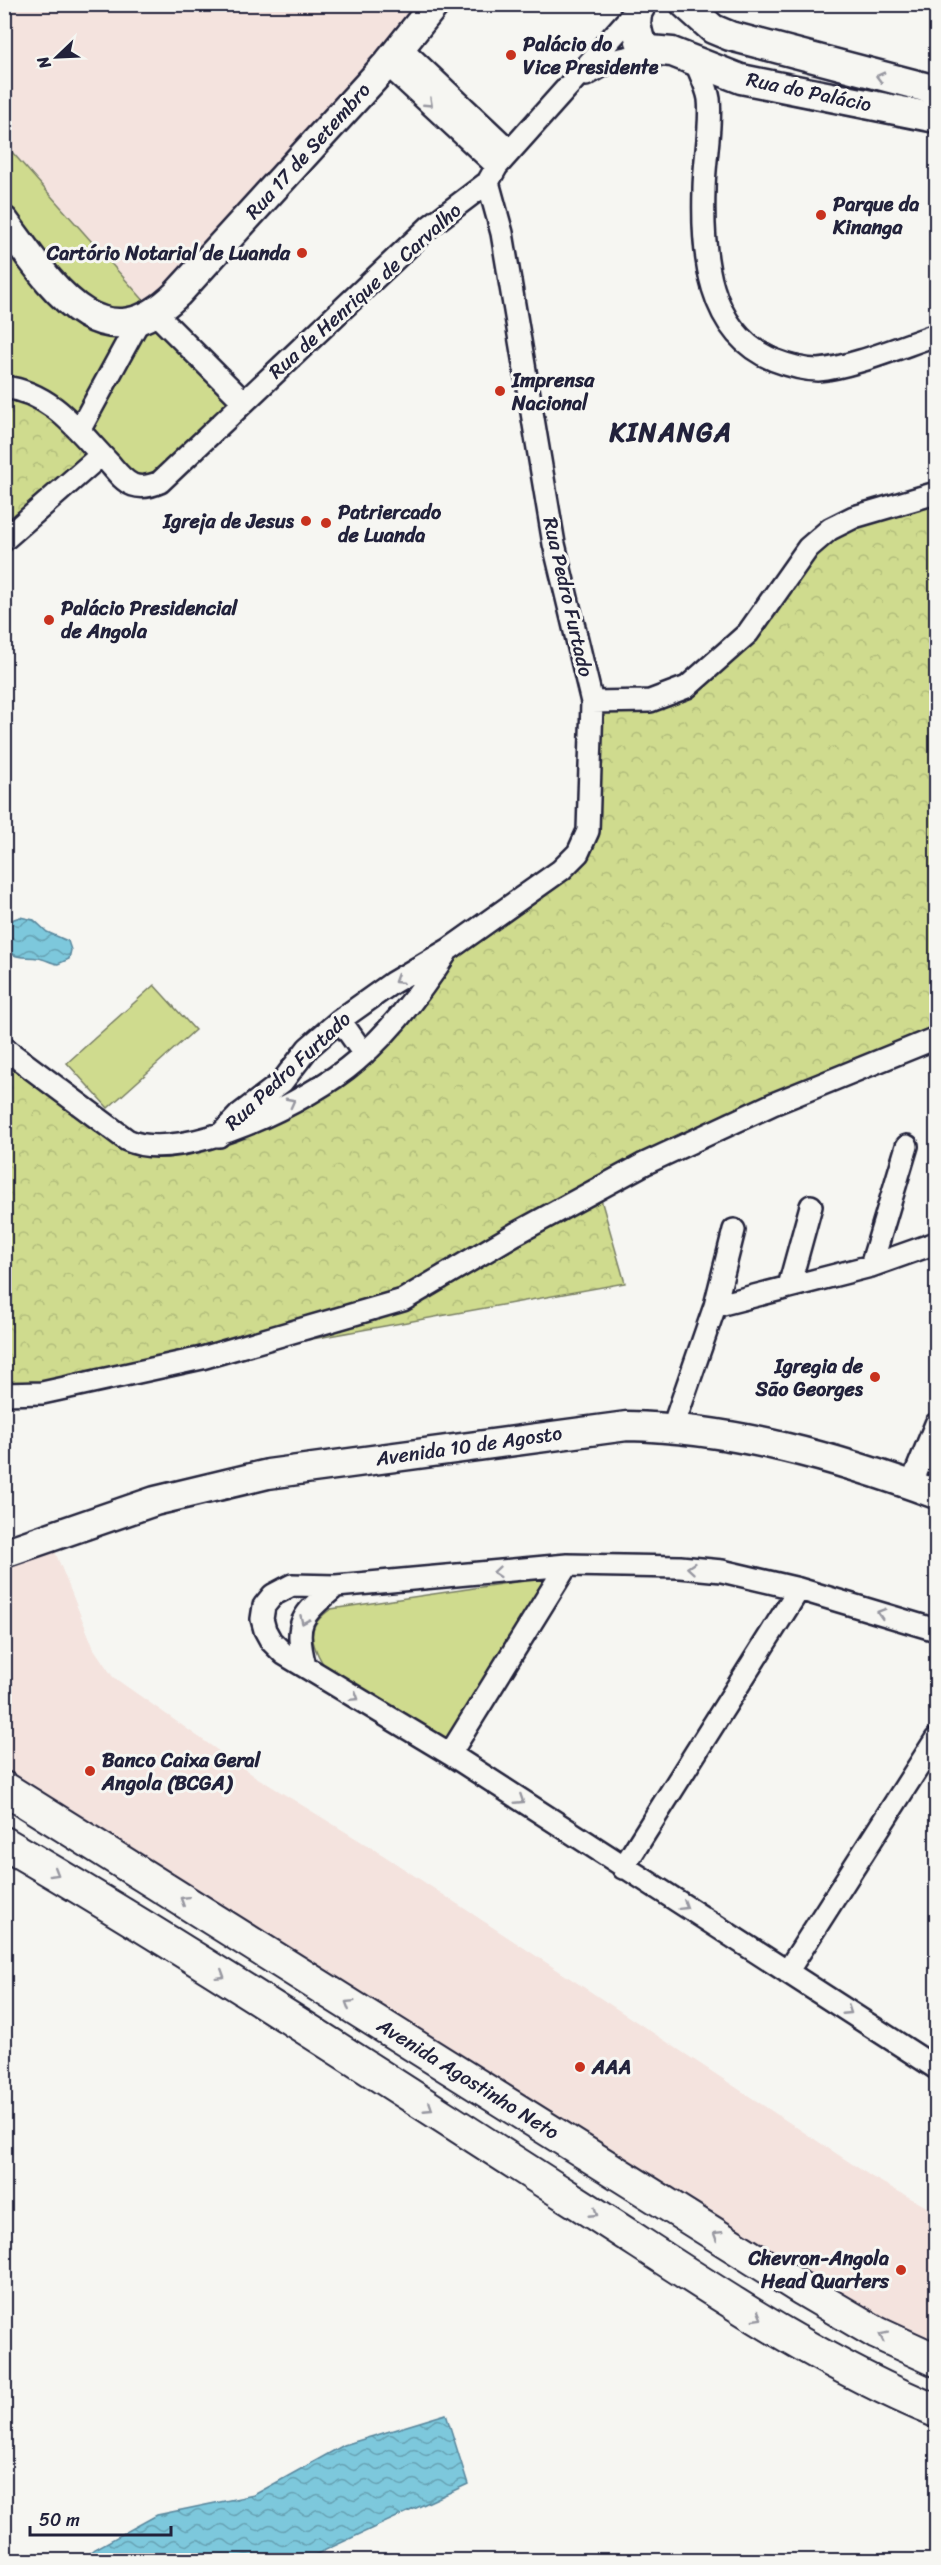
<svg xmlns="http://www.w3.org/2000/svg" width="941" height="2565" font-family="Sriracha,sans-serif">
<defs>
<pattern id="forest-crowns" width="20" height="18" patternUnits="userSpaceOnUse" patternTransform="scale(1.5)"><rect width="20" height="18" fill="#cfdb8e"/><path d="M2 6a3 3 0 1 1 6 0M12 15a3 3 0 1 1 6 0" fill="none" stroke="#b1bc7b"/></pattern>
<pattern id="water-waves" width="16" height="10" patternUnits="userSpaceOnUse" patternTransform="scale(1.5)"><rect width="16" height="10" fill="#7dc8dc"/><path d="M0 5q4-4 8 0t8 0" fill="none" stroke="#66a2b4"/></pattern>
</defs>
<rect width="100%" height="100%" fill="#f6f6f2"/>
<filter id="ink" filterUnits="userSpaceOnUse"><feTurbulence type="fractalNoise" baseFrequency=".0167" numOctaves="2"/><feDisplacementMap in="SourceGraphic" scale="12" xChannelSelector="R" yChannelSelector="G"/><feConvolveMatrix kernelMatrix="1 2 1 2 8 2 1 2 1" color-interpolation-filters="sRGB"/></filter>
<g filter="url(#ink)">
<path fill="#f4e3de" d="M4,5H435L155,313L5,143Z
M50,1539L94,1649L113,1677L253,1775L383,1855L872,2177L936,2212V2360L5,1788L4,1553Z"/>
<path fill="url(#forest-crowns)" stroke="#787e64" stroke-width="1.5" d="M5,387L15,388L101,455L5,540Z
M936,493V1041L598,1189L625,1283L5,1394L4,1048L127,1140L170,1145L332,1079L428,980L578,853L592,702L650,701L748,633L808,548Z"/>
<path fill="#cfdb8e" stroke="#787e64" stroke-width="1.5" d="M4,143L155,313L244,402L142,487L80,429L5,387Z
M154,985L195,1030L108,1108L67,1063Z
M536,1579L543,1581L544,1590L447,1739L323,1664C309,1640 306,1626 331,1609Z"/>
<path fill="url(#water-waves)" stroke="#59869c" stroke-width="1.5" d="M20,917L34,920L47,932L68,941L71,950L69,959L58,964C51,963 45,959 38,958C24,956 15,960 5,948V927L14,919Z
M446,2414L468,2484L304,2560H82L95,2549L157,2515L254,2495L344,2445Z"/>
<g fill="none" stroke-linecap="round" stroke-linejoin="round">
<g stroke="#22223b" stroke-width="26">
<path id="street" d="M400,47L510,151
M695,60C699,72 707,86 709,99C712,126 704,162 704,190C702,252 707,333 774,360C787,365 803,370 818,370C850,368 905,345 936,335
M387,64L497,166
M586,75L611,61L660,51
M155,313L244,402
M4,387C53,393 78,431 109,463C116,471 123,481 133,485C142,488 151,486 160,482L430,226L488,182L497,166L641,5
M80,429L140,319
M4,540L101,455
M592,702L650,701L687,687L748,633L808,548L830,529L854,517L936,493
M340,1020L364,1054
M4,1048L127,1140C182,1166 313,1099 356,1061C391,1031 421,992 446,953
M219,1136L240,1114L282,1082L308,1048L340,1020L392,983L448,950L561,870L578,853L588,831L592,702L554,544L502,233L488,182
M871,1266L907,1146
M789,1286L811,1206
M715,1306L871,1266L936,1243
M4,1394L42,1393L202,1358L403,1300L515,1234L644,1164L773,1104L936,1038
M673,1427L715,1306L734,1230
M911,1485L936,1424
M936,1630L799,1589L722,1571L680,1567L567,1565L336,1586L292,1585L273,1595L264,1606L262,1619L265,1630L271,1641L284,1654L450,1754L936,2068
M305,1666C293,1621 302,1615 336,1586
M450,1754L567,1565
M623,1868L799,1589
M787,1972L936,1739"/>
</g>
<g stroke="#22223b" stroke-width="33">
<path id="secondary" d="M642,4L637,13L636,24L640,41L650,50L672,52L741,79L936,118
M685,4L713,29L730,36L936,90
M4,221C48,280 99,370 177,294L387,64L435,4
M4,1553L155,1501L268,1474L627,1426C733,1428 838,1458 936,1494"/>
</g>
<g stroke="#22223b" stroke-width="36">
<path id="primary" d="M4,1788L802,2289L877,2333L936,2360
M4,1843C196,1955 381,2077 567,2196C687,2272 805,2357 936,2411"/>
</g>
<use href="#street" stroke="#f6f6f2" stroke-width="21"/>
<use href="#secondary" stroke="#f6f6f2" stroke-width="28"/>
<use href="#primary" stroke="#f6f6f2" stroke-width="32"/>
</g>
<defs><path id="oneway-chevron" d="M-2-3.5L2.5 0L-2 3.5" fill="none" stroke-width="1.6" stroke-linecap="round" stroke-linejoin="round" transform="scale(1.5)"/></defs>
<g stroke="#9797a0">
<use href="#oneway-chevron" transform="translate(880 77) rotate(-165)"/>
<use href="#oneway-chevron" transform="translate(429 103) rotate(43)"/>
<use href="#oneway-chevron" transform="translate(398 980) rotate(148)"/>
<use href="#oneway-chevron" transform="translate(291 1102) rotate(-28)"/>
<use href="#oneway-chevron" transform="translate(691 1568) rotate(-175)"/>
<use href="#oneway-chevron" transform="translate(497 1572) rotate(175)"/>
<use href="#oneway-chevron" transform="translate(881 1613) rotate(-163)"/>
<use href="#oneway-chevron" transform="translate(304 1620) rotate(114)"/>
<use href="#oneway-chevron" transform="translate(355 1697) rotate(32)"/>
<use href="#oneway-chevron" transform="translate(520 1800) rotate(33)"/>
<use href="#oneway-chevron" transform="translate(55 1873) rotate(31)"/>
<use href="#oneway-chevron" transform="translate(184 1900) rotate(-148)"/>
<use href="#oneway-chevron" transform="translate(684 1906) rotate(32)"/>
<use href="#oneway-chevron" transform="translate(221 1975) rotate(32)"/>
<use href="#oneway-chevron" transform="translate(349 2004) rotate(-148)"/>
<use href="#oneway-chevron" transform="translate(848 2011) rotate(33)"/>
<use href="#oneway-chevron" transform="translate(429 2108) rotate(33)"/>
<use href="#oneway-chevron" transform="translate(594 2213) rotate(33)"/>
<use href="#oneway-chevron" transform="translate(717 2235) rotate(-148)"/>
<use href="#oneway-chevron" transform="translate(758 2317) rotate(31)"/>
<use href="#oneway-chevron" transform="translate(883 2336) rotate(-154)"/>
</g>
</g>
<g fill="#c8321e" stroke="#f6f6f2" stroke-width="2">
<circle cx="511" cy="55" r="6"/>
<circle cx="821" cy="215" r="6"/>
<circle cx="302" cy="253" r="6"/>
<circle cx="500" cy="391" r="6"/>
<circle cx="306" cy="521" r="6"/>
<circle cx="326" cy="523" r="6"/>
<circle cx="49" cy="620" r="6"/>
<circle cx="875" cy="1377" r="6"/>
<circle cx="90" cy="1771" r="6"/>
<circle cx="580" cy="2067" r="6"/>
<circle cx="901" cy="2270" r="6"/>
</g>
<g text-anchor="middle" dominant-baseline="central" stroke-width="6" stroke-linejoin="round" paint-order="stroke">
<g font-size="20" font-weight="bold" fill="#22223b" stroke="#f6f6f2" text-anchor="start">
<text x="523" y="44">Palácio do<tspan x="523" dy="23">Vice Presidente</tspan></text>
<text x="833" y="204">Parque da<tspan x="833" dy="23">Kinanga</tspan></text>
<text x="290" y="253" text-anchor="end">Cartório Notarial de Luanda</text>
<text x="512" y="380">Imprensa<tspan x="512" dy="23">Nacional</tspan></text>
<text x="338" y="512">Patriercado<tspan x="338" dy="23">de Luanda</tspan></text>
<text x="294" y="521" text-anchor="end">Igreja de Jesus</text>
<text x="61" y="608">Palácio Presidencial<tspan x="61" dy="23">de Angola</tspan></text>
<text x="863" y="1366" text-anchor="end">Igregia de<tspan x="863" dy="23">São Georges</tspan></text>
<text x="102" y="1760">Banco Caixa Geral<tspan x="102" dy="23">Angola (BCGA)</tspan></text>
<text x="592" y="2067">AAA</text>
<text x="889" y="2258" text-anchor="end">Chevron-Angola<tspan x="889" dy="23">Head Quarters</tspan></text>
</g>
<g font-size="20" fill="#22223b" stroke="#f6f6f2">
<text transform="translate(809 92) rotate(12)">Rua do Palácio</text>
<text transform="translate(308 151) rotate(-48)">Rua 17 de Setembro</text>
<text transform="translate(365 291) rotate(-42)">Rua de Henrique de Carvalho</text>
<text transform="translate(568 597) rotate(77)">Rua Pedro Furtado</text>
<text transform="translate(288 1071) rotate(-43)">Rua Pedro Furtado</text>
<text transform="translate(469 1446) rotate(-8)">Avenida 10 de Agosto</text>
<text transform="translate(468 2079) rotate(32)">Avenida Agostinho Neto</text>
</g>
<g font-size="26" font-weight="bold" letter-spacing="1.5" fill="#22223b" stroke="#f6f6f2">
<text x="671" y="432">KINANGA</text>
</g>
</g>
<rect width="941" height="2565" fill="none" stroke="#f6f6f2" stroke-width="24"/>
<rect x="12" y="12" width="917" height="2541" fill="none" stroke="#22223b" stroke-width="2" filter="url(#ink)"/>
<g transform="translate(57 57) rotate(247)" stroke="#f6f6f2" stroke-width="4.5" paint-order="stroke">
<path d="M0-4.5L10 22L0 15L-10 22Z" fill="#22223b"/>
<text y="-9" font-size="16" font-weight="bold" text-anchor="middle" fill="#22223b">N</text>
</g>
<path d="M30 2526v9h141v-9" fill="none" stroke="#22223b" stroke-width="3"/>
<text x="39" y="2526" font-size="18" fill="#22223b" stroke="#f6f6f2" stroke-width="4.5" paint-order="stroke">50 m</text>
</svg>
